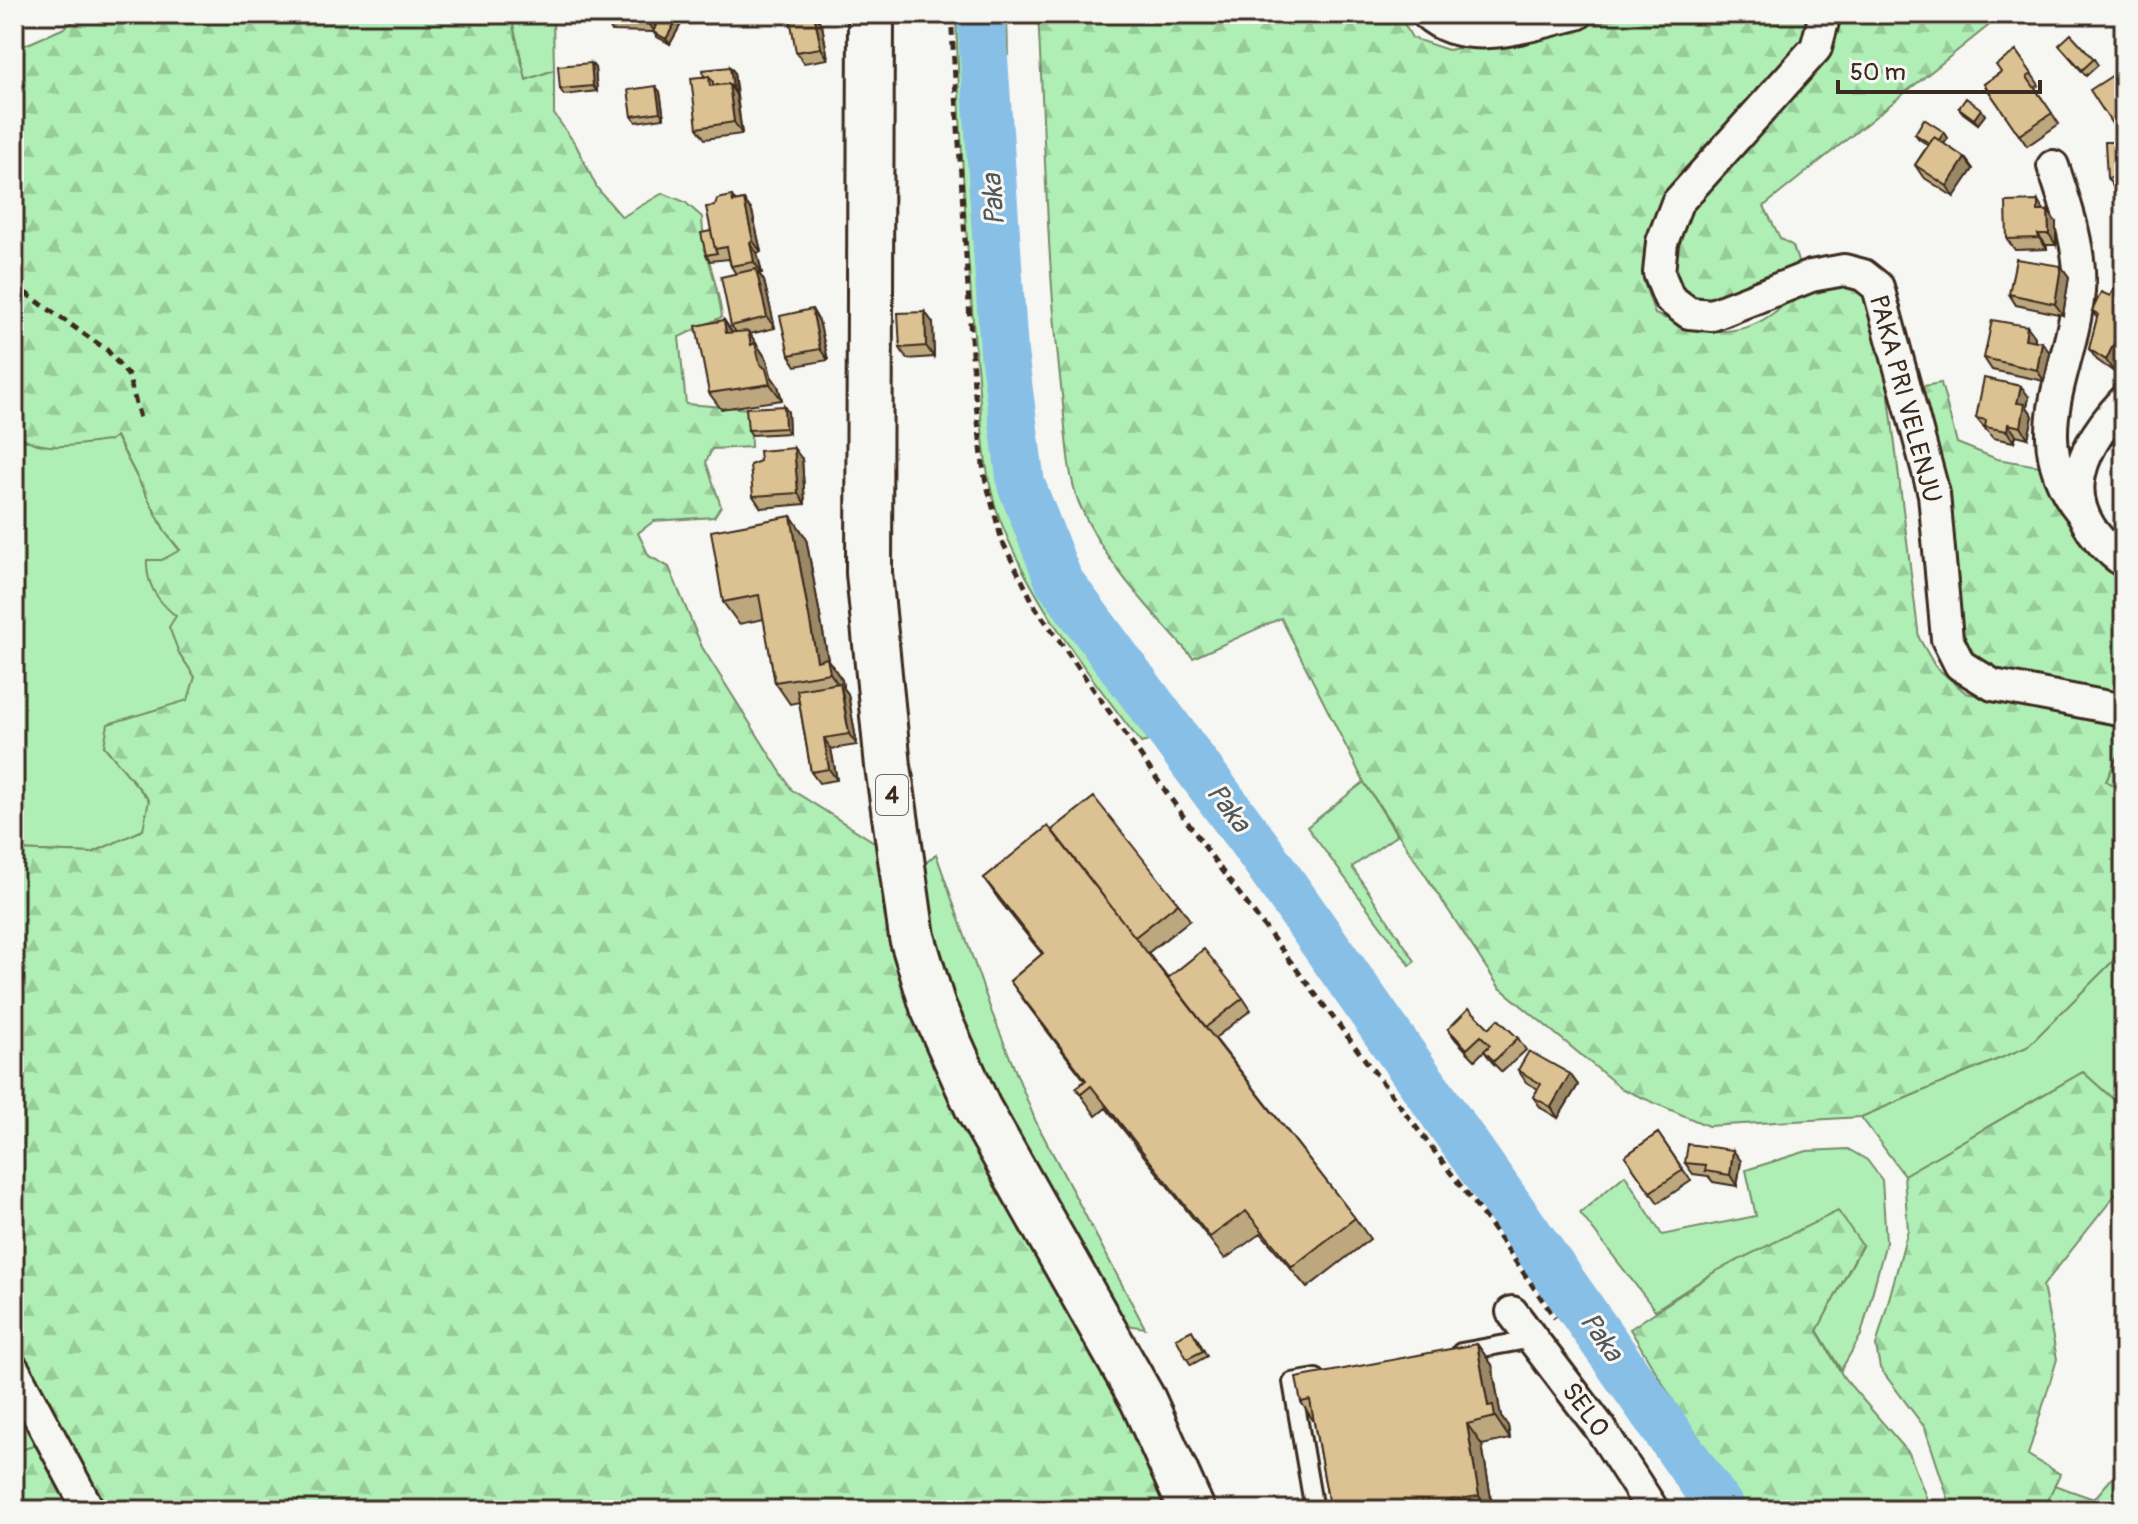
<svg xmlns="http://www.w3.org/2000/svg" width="2138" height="1524" font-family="Pangolin,sans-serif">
<defs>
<pattern id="forest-firs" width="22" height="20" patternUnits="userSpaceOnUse" patternTransform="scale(2)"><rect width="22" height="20" fill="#afeeb4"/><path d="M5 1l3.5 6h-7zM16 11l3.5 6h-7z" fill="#97cc9a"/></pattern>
</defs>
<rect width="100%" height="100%" fill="#f6f6f2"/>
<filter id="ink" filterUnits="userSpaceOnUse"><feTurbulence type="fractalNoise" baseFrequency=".0125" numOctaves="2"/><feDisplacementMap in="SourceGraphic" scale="16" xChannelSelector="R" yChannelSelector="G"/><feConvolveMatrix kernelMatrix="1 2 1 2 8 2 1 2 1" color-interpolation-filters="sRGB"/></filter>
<g filter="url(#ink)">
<path fill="#afeeb4" stroke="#758c69" stroke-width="2" d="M516,14H563L553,17L554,70L526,80L513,25Z
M956,14H969L984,255L1005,473L1038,560L1114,682L1156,739L1141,743C1089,675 1032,602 1001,522C982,475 982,417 977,366C966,250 960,131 956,14Z
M989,14H1007L1008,55L994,67Z
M14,430L24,441L115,435L166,533L180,551L162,560L176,616L179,653L195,677L189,700L104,746L149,800L144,830L92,853L14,850Z
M2117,757H2124V792L2106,781Z
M1364,782L1397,835L1352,867L1415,961L1410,965L1307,827Z
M936,854L992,1013L1036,1122L1145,1328L1127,1325L1114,1315L1022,1156L948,1003L919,869Z
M2124,934V1109L2083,1072L1904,1175L1861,1117L2027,1047L2112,962Z
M1848,1149L1867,1160L1882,1180L1886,1242L1861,1335L1841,1370L1817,1330L1862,1246L1716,1271L1655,1310L1580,1213L1625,1175L1662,1235L1756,1216L1746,1170L1807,1151Z
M14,1390L44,1443L14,1452Z
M2124,1464V1510H2043L2054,1485L2094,1499Z"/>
<path fill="url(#forest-firs)" stroke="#758c69" stroke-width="2" d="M85,14H516L513,25L526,80L554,70V114L576,145L597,188L622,217L663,193L685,202L702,217C703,252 718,282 722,317L679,337L686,404L750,409L751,447L712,449L706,462L721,506L714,517L654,521L638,533L649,556L669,567L702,647L792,790L882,847L1058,1279L1172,1510H98L14,1351V850L92,853L143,830L149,800L104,746L108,724L188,700L195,677L179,653L169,627L176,616C157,601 146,584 147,560H162L180,550L166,533L116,436L109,441C77,444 38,456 14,430V250L19,244L14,214V50L62,29Z
M1038,14H1399L1412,38L1448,50L1640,14H1820L1800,48L1672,183L1649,239L1644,283L1655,314C1694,331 1734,342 1772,314C1785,305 1798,293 1812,286C1824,280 1842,280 1855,278L1877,300L1919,638L1935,666L1966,693L2124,726V757H2117L2106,781L2124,792V934L2112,962L2027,1047L1861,1117L1708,1126L1622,1089L1499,987L1364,782L1281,618L1193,658C1151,610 1104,563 1079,503C1066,470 1066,430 1062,395C1047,269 1045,141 1038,14Z
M1842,14H2003L1764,206L1780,238L1793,246L1800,268L1706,304L1687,297L1673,273L1670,241L1710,181L1825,53Z
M1941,383L1957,443L1997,459L2045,467L2124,574V708L1997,676L1966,656L1952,624L1912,388Z
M2083,1072L2124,1109V1184L2043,1286L2057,1359L2028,1455L2060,1474L2043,1510H1952L1925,1428L1880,1368L1876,1346L1908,1230L1904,1175Z
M1838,1211L1862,1245L1817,1331L1844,1378L1909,1453L1931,1510H1739L1630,1329L1716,1271Z
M44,1443L76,1510H14V1452Z"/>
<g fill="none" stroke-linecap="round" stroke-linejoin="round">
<path stroke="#88bfe6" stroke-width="48" d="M981,14L1004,352L1021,484L1059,581L1258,849L1722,1510"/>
<g stroke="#3b2a1e" stroke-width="22">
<path id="service" d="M1461,1352L1533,1339
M1314,1510L1292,1382L1316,1378"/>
</g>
<g stroke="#3b2a1e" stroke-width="36">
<path id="minor" d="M1427,14C1468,50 1530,24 1577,14
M1825,14L1816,48L1677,203L1662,242L1659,273L1669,298L1689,313L1712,315L1811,276L1844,270L1863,275L1878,287L1934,494L1947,639L1960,665L1993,685L2124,710
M2053,166C2066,205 2082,250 2079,291C2072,373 2020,438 2082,513
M2124,401C2072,457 2055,511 2124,562
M1512,1312L1600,1428L1653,1510
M14,1370L89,1510"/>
</g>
<g stroke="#3b2a1e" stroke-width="50">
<path id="primary" d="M871,14L869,573L888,766L912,937L933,1007L978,1108L1143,1400L1192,1510"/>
</g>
<path stroke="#3b2a1e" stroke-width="5" stroke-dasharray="8 6" stroke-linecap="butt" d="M951,14L974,386L984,474L1002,541L1036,608L1222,871L1488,1222L1555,1318
M14,285L107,350L128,375L140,418"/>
<use href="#service" stroke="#f6f6f2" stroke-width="16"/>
<use href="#minor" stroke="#f6f6f2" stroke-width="30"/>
<use href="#primary" stroke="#f6f6f2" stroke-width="44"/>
</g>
<path fill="#bda77e" stroke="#3b2a1e" stroke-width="2" d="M604,14H668L677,19L681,24L670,44L657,37L653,32L612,31L604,20Z
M815,14L822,25L828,59L804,63L796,52Z
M2059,45L2094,59L2098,65L2086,76Z
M2016,51L2039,85L2035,88L2059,124L2027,146L1984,84L2001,72Z
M591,63L595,68L597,91L564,95L560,89Z
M730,67L734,72L742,134L705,139L697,128L704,77Z
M2124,68V137L2121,139L2114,127Z
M660,92L664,118L636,122L632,116Z
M1959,108L1981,109L1985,115L1978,124L1963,113Z
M1944,132L1948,138L1944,144L1965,158L1973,169L1954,197L1923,177L1915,165L1928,145L1919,139L1915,134Z
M2124,142V189H2115L2107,178Z
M732,196L736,202L744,200L752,211L761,252L757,253L762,273H759L764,281L775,328L750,334L767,360L771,376L778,386L782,400L721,409L709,393L724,320L732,332H736L731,326L736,274L731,266L729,259L710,261L706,255L715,206Z
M2038,201L2044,211L2056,222V245H2046L2047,249L2015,250L2007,239Z
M2061,266L2069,277L2063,315L2016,305L2009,294Z
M2124,293V353L2123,352L2114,372L2097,360L2089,349L2097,318L2092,311L2110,296Z
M925,312L933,323L934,357L907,359L900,348Z
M819,321L828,360L796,366L789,355Z
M2027,326L2035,337V340L2050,353L2044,381L1992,370L1984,358Z
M2029,397L2027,407L2033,416L2028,438L2016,435L2014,442L1993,438L1976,418Z
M788,412L789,433L752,435L748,430Z
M802,459L805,504L761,508L753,496Z
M791,516L806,538L828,660L842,680L843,687L848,694L857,745L831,749L837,780L819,783L811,772L799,702L790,704L775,682L764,619L739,624L723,602Z
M1052,831L1178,903L1190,920L1148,953L1168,978L1243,998L1251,1010L1215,1038L1355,1218L1370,1239L1307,1288L1261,1233L1225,1259L1106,1108L1096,1116L1076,1088L1085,1081L1025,1002L1010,981L1042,954L999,900L984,878Z
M1489,1028L1518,1038L1526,1050L1502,1072L1492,1062L1484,1051L1475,1060L1456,1040L1448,1029Z
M1518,1070L1570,1074L1578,1085L1558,1118L1541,1108L1533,1097L1538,1089L1526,1082Z
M1658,1133L1691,1181L1658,1203L1625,1156Z
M1741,1161L1737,1186L1713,1182L1708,1176L1693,1174L1685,1163Z
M1196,1336L1207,1356L1191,1365L1187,1359Z
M1477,1344L1492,1365L1501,1417L1508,1426L1510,1439L1482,1445L1493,1510H1330L1314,1422L1301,1402Z"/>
<path fill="#9a8866" stroke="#3b2a1e" stroke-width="2" d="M647,14H650L655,21V32L647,21Z
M814,14L822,25L828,59L821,48Z
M677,19L681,24L670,44L666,39Z
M591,63L595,68L597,91L593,86Z
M730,67L734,72L736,95L733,89Z
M729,84L736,95L742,134L734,122Z
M656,86L660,92L664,118L660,112Z
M1981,109L1985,115L1978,124L1974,119Z
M1944,132L1948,138L1938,152L1935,147Z
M1965,158L1973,169L1954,197L1947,186Z
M744,200L752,211L761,252L753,241Z
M2038,201L2045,212L2038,211Z
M2048,211L2056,222V245L2049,234Z
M2038,234L2046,245L2047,249L2039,238Z
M750,242L757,253L762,273L754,262Z
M2061,266L2069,277L2063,315L2055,304Z
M756,269L764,281L775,328L767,317Z
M812,309L819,321L828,360L820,349Z
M925,312L933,323L934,357L926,346Z
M724,320L735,337L726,333Z
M2027,326L2035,337L2033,350L2025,339Z
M2124,330V350L2119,343Z
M748,331L767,360L771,376L778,386L782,400L770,384L751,345Z
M2115,341L2123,352L2114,372L2106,360Z
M2042,342L2050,353L2044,381L2037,370Z
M2021,386L2029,397L2027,407L2033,416L2028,438L2021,427L2017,403Z
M784,406L788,412L789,433L785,428Z
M2008,424L2016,435L2014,442L2007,431Z
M794,448L802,459L805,504L798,493Z
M791,516L806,538L828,660L842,680L843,687L848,694L857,745L849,734L842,690L830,673L817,661Z
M824,738L831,749L837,780L829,769Z
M1570,1074L1578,1085L1558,1118L1551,1107Z
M1733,1150L1741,1161L1737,1186L1730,1175Z
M1477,1344L1492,1365L1501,1417L1508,1426L1510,1439L1488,1406Z
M1467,1424L1482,1445L1493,1510H1489L1479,1496Z"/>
<path fill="#dcc292" stroke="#3b2a1e" stroke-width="2" d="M604,14H647V21L604,20Z
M662,14H668L677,19L666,39L653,32Z
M814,14L821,48L796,52L790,18Z
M2071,34L2094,59L2082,70L2059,45Z
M2016,51L2032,74L2027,77L2052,113L2019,135L1984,84L2001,72L1996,65Z
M591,63L593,86L560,89L558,66Z
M730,67L733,89L729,84L713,85V82L709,76L704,77L703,70Z
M2124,68V121L2114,127L2090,90Z
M709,76L710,86L729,84L734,122L697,128L691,78Z
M656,86L660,112L632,116L628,90Z
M1966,98L1981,109L1974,119L1959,108Z
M1924,119L1944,132L1939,140L1934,137L1929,143L1915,134Z
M1934,137L1965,158L1947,186L1915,165Z
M2105,142H2124V177L2107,178Z
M732,196L733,202L744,200L753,241L750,242L754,262L731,266L727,247L715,249L706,207L715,206L717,199Z
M2038,201V211H2048L2049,234H2038L2039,238L2007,239L2006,202Z
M711,231L715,249L717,253L706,255L701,233Z
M2016,259L2061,266L2055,304L2009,294Z
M756,269L767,317L731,326L721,277Z
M2114,288L2124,293V330L2119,343L2115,341L2106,360L2089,349L2098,314L2092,311L2101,292L2110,296Z
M812,309L820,349L789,355L780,316Z
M925,312L926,346L900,348L898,313Z
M724,320L726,333L748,331L751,345L755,343L760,364L766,369L770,384L709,393L696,326Z
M1992,320L2027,326L2025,339L2042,342L2037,370L1984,358Z
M1984,378L2021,386L2017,403L2025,404L2021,427L2008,424L2007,431L1985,427L1986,420L1976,418Z
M784,406L785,428L748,430L746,408Z
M794,448L798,493L753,496L750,465L760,461L759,451Z
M791,516L817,661L827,658L830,673L775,682L759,595L723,602L711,531Z
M840,683L849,734L824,738L829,769L811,772L797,690Z
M1094,797L1178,903L1135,937L1052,830Z
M1048,826L1355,1218L1292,1267L1246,1211L1210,1237L1091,1086L1081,1094L1076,1088L1086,1080L1010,981L1043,953L984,878Z
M1204,949L1243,998L1206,1027L1168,978Z
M1469,1008L1489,1028L1498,1019L1518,1038L1494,1061L1484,1051L1490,1045L1481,1036L1467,1049L1448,1029Z
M1529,1051L1570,1074L1551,1107L1533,1097L1541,1084L1518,1070Z
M1658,1133L1683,1170L1650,1192L1625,1156Z
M1688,1144L1733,1150L1730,1175L1705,1171L1706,1165L1685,1163Z
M1192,1330L1203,1351L1187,1359L1176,1338Z
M1477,1344L1488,1406L1493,1405L1495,1417L1467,1424L1479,1496L1451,1500L1453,1510H1330L1310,1400L1301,1402L1296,1378Z"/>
</g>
<g text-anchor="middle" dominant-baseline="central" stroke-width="6" stroke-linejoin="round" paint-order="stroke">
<rect fill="#f6f6f2" stroke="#73675e" stroke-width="2" x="876" y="775" width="32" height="40" rx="6"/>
<g font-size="24" font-weight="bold" fill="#3b2a1e">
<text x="892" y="795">4</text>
</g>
<g font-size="26" fill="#3b2a1e" stroke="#f6f6f2">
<text transform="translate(1905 399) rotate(75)">PAKA PRI VELENJU</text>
<text transform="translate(1585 1410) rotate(54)">SELO</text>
</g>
<g font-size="28" font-style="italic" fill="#52575a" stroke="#f6f6f2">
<text transform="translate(994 200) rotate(-94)">Paka</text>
<text transform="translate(1228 808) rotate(53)">Paka</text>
<text transform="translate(1601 1337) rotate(55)">Paka</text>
</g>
</g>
<rect width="2138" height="1524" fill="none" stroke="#f6f6f2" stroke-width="48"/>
<rect x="24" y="24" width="2090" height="1476" fill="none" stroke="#3b2a1e" stroke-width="3" filter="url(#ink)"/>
<path d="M1838 80v12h202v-12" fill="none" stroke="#3b2a1e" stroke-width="4"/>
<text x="1850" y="80" font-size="24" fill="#3b2a1e" stroke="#f6f6f2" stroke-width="6" paint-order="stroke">50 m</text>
</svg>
